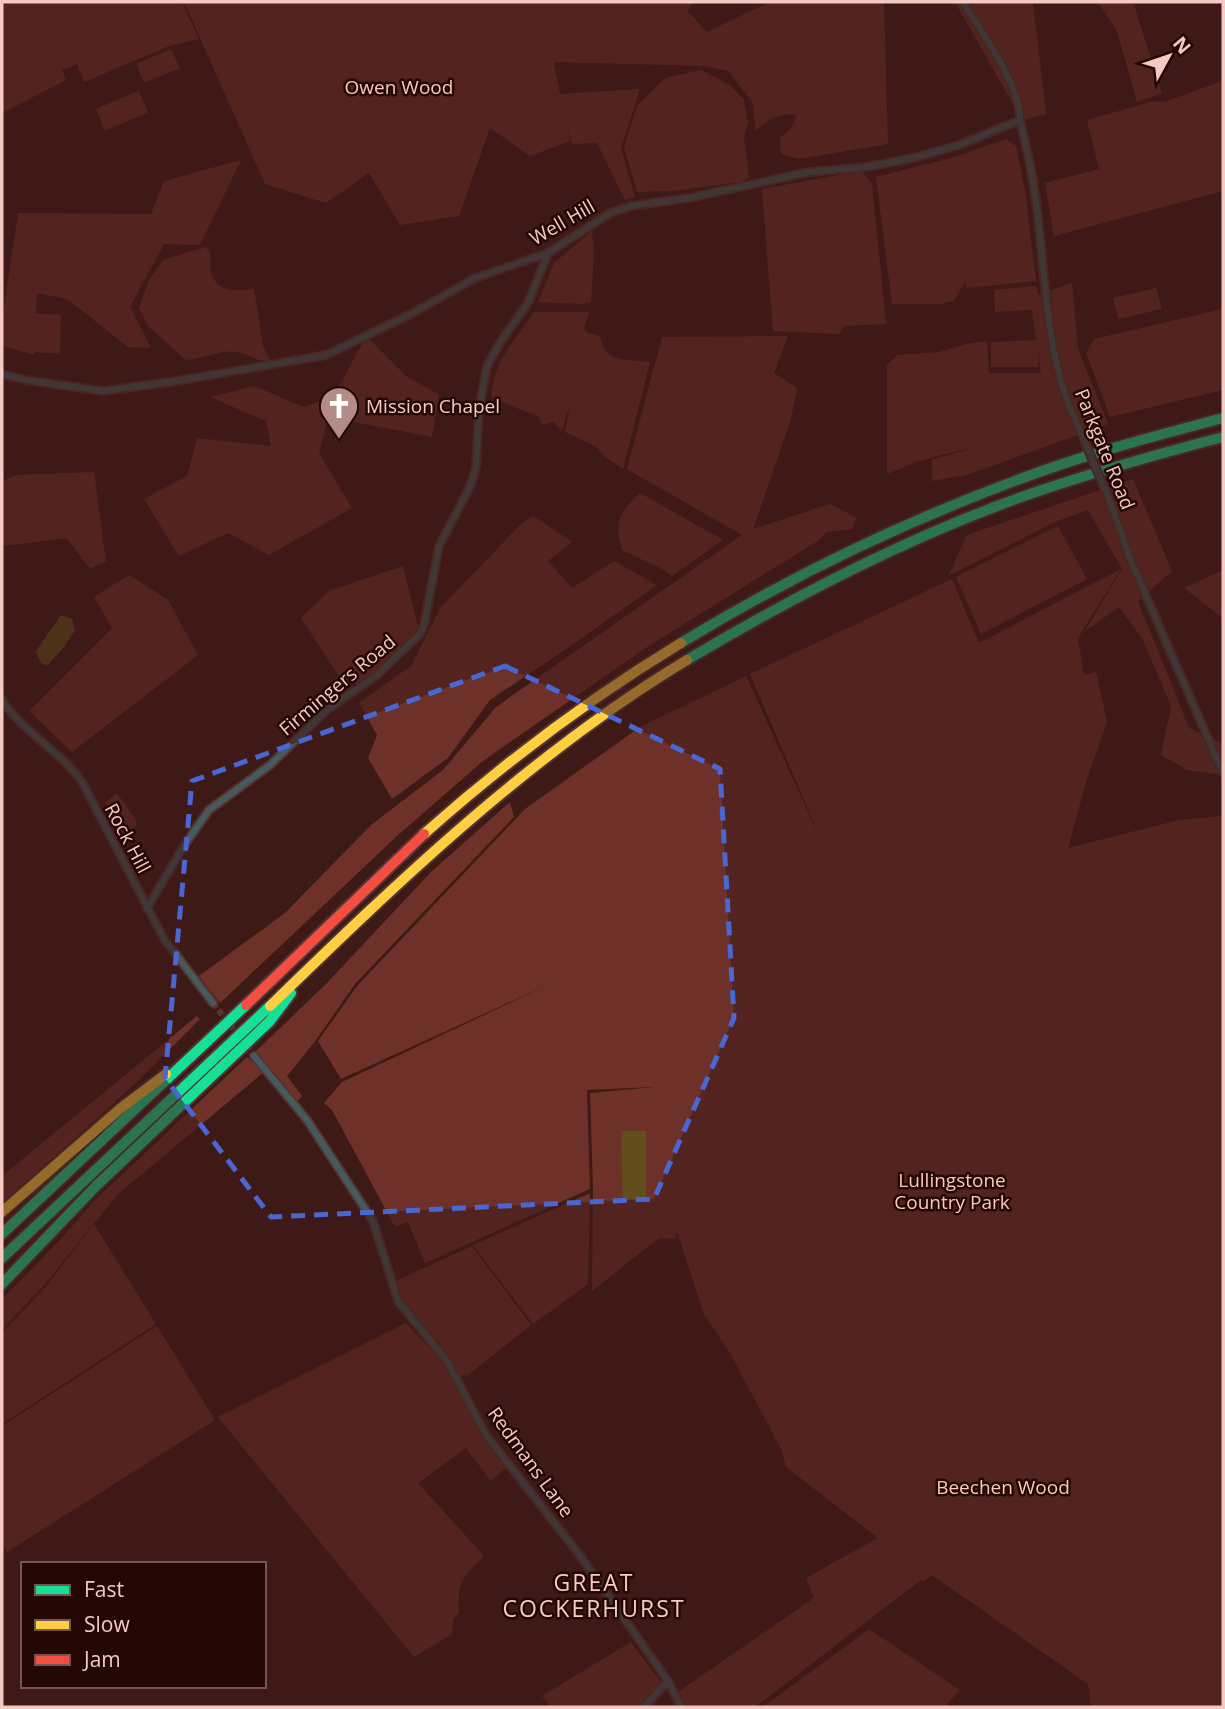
<svg xmlns="http://www.w3.org/2000/svg" width="1225" height="1709" font-family="'Open Sans',sans-serif">
<rect width="100%" height="100%" fill="#3e1a17"/>
<path fill="#6d3129" d="M2,2H182L199,39L169,46L84,82L77,64L62,70L66,80L2,113Z
M184,2H693L688,11L707,32L770,2H884L888,144L799,159L781,154L780,138L791,128L797,115C779,113 768,118 756,131L752,101L739,85L728,71L704,66L554,62L560,94L640,89L621,148L635,197L625,200L597,143L572,144L568,128L570,141L530,156L490,128L459,216L400,225L369,173L326,203L265,184Z
M955,2H1033L1046,114L1022,120Z
M1098,2H1133L1162,93L1137,102L1117,31Z
M171,49L180,68L144,83L136,64Z
M701,70L730,85L744,100L748,122L744,138L749,178L740,182L673,191L637,192L624,147L637,106L665,78Z
M1223,79V191L1054,236L1045,183L1099,169L1087,120L1155,101L1164,102L1217,83Z
M139,91L148,112L105,131L96,109Z
M1006,139L1016,146L1025,190L1036,281L967,288L965,282L954,301L940,304H892L876,177L952,158Z
M241,160L200,245L164,244L130,307L151,348L128,347L67,299L37,293L36,313L61,315L60,354L35,352V355L2,346V321L18,213L151,214L164,181Z
M861,171L872,183L886,324L844,326L839,334L773,331L762,189Z
M592,231L594,255L591,302L582,304L538,302L554,263Z
M205,247L210,252C211,259 209,270 212,276C220,294 238,290 254,289L263,346L270,360C258,363 250,354 237,352C224,349 201,359 186,360L148,326L139,308L149,280L163,260Z
M1072,283L1078,349L1108,424L967,475L932,481V460L982,445L919,461L887,474V365L897,355L939,352L967,344L987,341L989,373H1041L1038,351V367H991V342L1036,340L1032,310L995,312L994,290L1036,286L1038,295Z
M1156,288L1162,309L1118,319L1113,298Z
M1223,309V390L1110,417L1086,353L1094,339Z
M534,312H589L584,328L586,332L600,336C604,364 626,359 650,362L623,469L604,456L597,447L565,432L570,405L562,430L553,422L542,425L539,417L492,398C491,364 516,339 534,312Z
M366,336L406,376L439,395L432,437L328,417L319,453L352,508L269,555L228,533L179,556L144,499L187,476L197,438L271,446L266,421L210,397L254,386L304,407L334,396Z
M788,336L774,373L797,388L791,419L753,529L830,504L857,518L852,529L827,532L816,542L647,647L483,761L397,836L220,1003L199,976L285,913L371,825L443,770L496,707L742,535L627,469L662,337Z
M94,472L106,561L90,569L67,538L2,546V481L17,475Z
M1133,479L1172,571L1138,601L1189,728L1223,744V775L1187,770L1161,755L1171,706L1142,638L1119,607L1084,632L1122,569L1088,510L1057,521L948,576L967,535Z
M640,493L723,540L672,576L662,569L622,550C614,521 619,513 640,493Z
M533,516L572,542L548,561L572,588L614,561L657,585L569,647L490,700L448,758L392,799L368,758L377,735L359,703L411,666L441,607L523,522Z
M1058,526L1087,579L981,634L956,577Z
M403,566L420,634L367,682L344,684L301,618L329,591Z
M1121,569L1078,638L1084,675L1096,672L1107,722L1086,782L1068,848L1179,820L1223,816V1707H1091L1088,1684L932,1575L924,1581L921,1580L755,1707H685L678,1692L814,1598L806,1578L878,1538L786,1467L782,1451L730,1353L704,1314L677,1232L675,1239L659,1238L592,1291L593,1190L590,1093L654,1087L587,1090L590,1189L425,1263L408,1222L395,1227L332,1110L324,1103L342,1082L552,983L341,1079L318,1041L357,986L525,809L640,727L746,676L824,847L750,674L952,579L979,643Z
M1223,570V618L1184,588Z
M129,575L168,600L198,655L72,752L29,711L112,628L94,597Z
M117,793L137,822L136,826L123,835L105,803Z
M510,802L514,817L355,984L316,1040L287,1076L302,1096L297,1102L256,1051L326,984L431,872Z
M197,1016L200,1019L137,1082L2,1204V1176Z
M247,1057L264,1072L117,1195L46,1283L2,1330V1299L62,1238L92,1203Z
M590,1193L588,1284L533,1324L473,1245Z
M94,1224L156,1324L2,1424V1333L48,1284Z
M472,1246L531,1325L468,1375L459,1376L439,1342L401,1299L396,1281Z
M406,1323L443,1362L482,1437L508,1466L491,1481L466,1448L418,1483L484,1556C461,1579 458,1580 459,1613L453,1619L452,1634L414,1657L218,1417Z
M157,1326L215,1420L7,1552L2,1544V1426Z
M869,1629L960,1690L944,1707H763Z
M631,1642L662,1684L639,1707H551L542,1696Z"/>
<path fill="#614e1c" d="M61,615L72,619L75,630L64,647L48,665L42,664L36,653L38,648Z
M621,1131H646V1200L623,1199Z"/>
<g fill="none" stroke-linecap="round" stroke-linejoin="round">
<path stroke="#593431" stroke-width="6" stroke-dasharray="6 3" stroke-linecap="butt" d="M213,1003L254,1056"/>
<g stroke="#543533" stroke-width="10">
<path id="street" d="M1020,120C1025,142 1031,165 1034,188C1047,268 1042,354 1079,428
M2,374L25,380L103,391L177,381L326,355L411,314L475,278L548,253L610,213L631,206L689,198L809,172L866,167L913,158L959,145L1020,120C1021,86 981,31 963,2
M1109,499L1131,561L1223,773
M2,700C23,733 60,750 82,782L164,939L213,1003
M147,908L185,844L209,810L270,765L327,710L377,675L420,634L424,625L439,546L470,487L476,467L479,409L487,366L499,344L528,303L548,253
M254,1056L307,1120L373,1221L398,1301L447,1361L486,1435L581,1557L668,1681L681,1707
M644,1707L668,1681"/>
</g>
<g stroke="#543533" stroke-width="14">
<path id="fast" d="M681,643C789,577 901,523 1020,479C1086,454 1155,436 1223,418
M687,660C796,595 910,536 1030,494C1094,472 1158,454 1223,437
M2,1234L246,1005
M2,1258L270,1006
M2,1284L96,1186L270,1021L291,993"/>
</g>
<g stroke="#543533" stroke-width="14">
<path id="slow" d="M424,834C504,763 590,698 681,643
M270,1006C400,880 531,754 687,660
M2,1212L121,1108L166,1074"/>
</g>
<g stroke="#543533" stroke-width="14">
<path id="jam" d="M246,1005L424,834"/>
</g>
<use href="#street" stroke="#465a5c" stroke-width="6"/>
<use href="#fast" stroke="#16e098" stroke-width="10"/>
<use href="#slow" stroke="#ffcf43" stroke-width="10"/>
<use href="#jam" stroke="#f24e42" stroke-width="10"/>
<g stroke="#543533" stroke-width="10" stroke-linecap="butt">
<path id="street-bridge" d="M1079,428L1109,499"/>
</g>
<use href="#street-bridge" stroke="#465a5c" stroke-width="6"/>
</g>
<path d="M0 0H1225V1709H0ZM505,666L720,769L734,1018L654,1199L271,1217L165,1078L192,781Z" fill="#3e1a17" fill-opacity=".55" fill-rule="evenodd"/>
<path fill="none" stroke="#4867d4" stroke-width="5" stroke-dasharray="14 9" stroke-linejoin="round" d="M505,666L720,769L734,1018L654,1199L271,1217L165,1078L192,781Z"/>
<defs>
<g id="church-pin" transform="scale(2.0125)"><path d="M0 17L-7.5 6A9.5 9.5 0 1 1 7.5 6Z" fill="#b48c87" stroke="#230805"/><path d="M-1.2-6h2.4v3.5h3.3v2.4h-3.3V6h-2.4V-.1h-3.3v-2.4h3.3Z" fill="#fff"/></g>
</defs>
<g fill-rule="evenodd">
<use href="#church-pin" x="339" y="406"/>
</g>
<g text-anchor="middle" dominant-baseline="central" stroke-width="5" stroke-linejoin="round" paint-order="stroke">
<g font-size="19" fill="#fdc8bf" stroke="#230805">
<text x="399" y="87">Owen Wood</text>
<text x="952" y="1180">Lullingstone<tspan x="952" dy="22">Country Park</tspan></text>
<text x="1003" y="1487">Beechen Wood</text>
</g>
<g font-size="19" fill="#f4cac3" stroke="#230805">
<text transform="translate(562 222) rotate(-30)">Well Hill</text>
<text transform="translate(1105 449) rotate(68)">Parkgate Road</text>
<text transform="translate(337 685) rotate(-40)">Firmingers Road</text>
<text transform="translate(128 838) rotate(62)">Rock Hill</text>
<text transform="translate(531 1462) rotate(54)">Redmans Lane</text>
</g>
<g font-size="19" fill="#f4cac3" stroke="#230805" text-anchor="start">
<text x="366" y="406">Mission Chapel</text>
</g>
<g font-size="23" letter-spacing="2" fill="#f4cac3" stroke="#230805">
<text x="594" y="1582">GREAT<tspan x="594" dy="26">COCKERHURST</tspan></text>
</g>
</g>
<rect width="1225" height="1709" fill="none" stroke="#f4cac3" stroke-width="7"/>
<rect x="21" y="1562" width="245" height="126" fill="#230805" stroke="#775651" stroke-width="2"/>
<rect x="35" y="1585" width="35" height="10" fill="#16e098" stroke="#775651" stroke-width="2"/>
<text x="84" y="1597" font-size="21" fill="#f4cac3">Fast</text>
<rect x="35" y="1620" width="35" height="10" fill="#ffcf43" stroke="#775651" stroke-width="2"/>
<text x="84" y="1632" font-size="21" fill="#f4cac3">Slow</text>
<rect x="35" y="1655" width="35" height="10" fill="#f24e42" stroke="#775651" stroke-width="2"/>
<text x="84" y="1667" font-size="21" fill="#f4cac3">Jam</text>
<g transform="translate(1169 56) rotate(50)" stroke="#230805" stroke-width="5" paint-order="stroke">
<path d="M0-5L12 26L0 18L-12 26Z" fill="#f4cac3"/>
<text y="-10" font-size="19" font-weight="bold" text-anchor="middle" fill="#f4cac3">N</text>
</g>
</svg>
